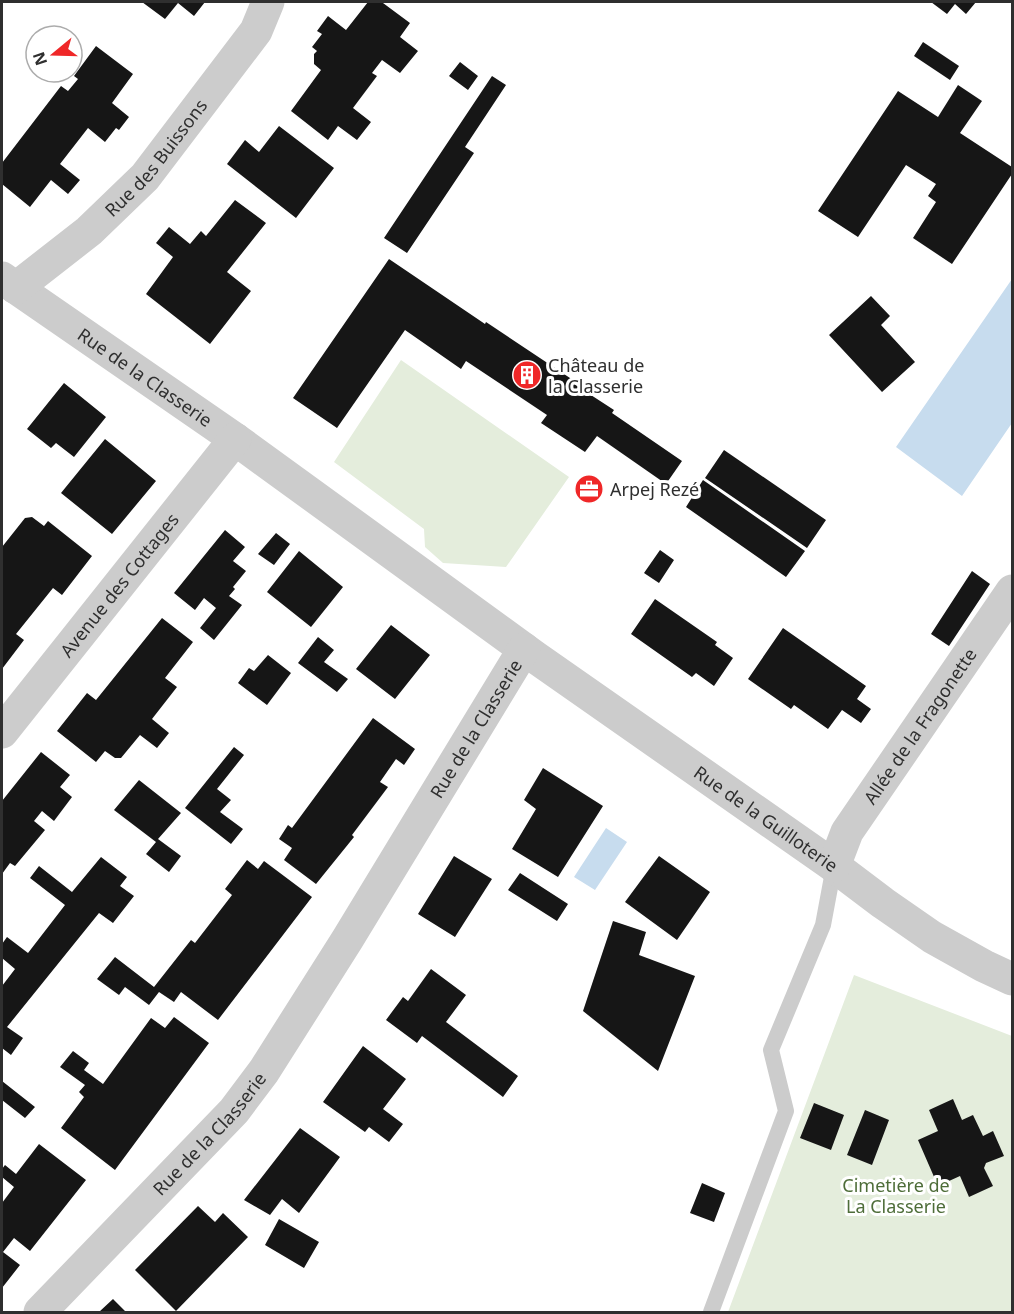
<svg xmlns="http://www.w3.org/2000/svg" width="1014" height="1314" font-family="'Noto Sans',sans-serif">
<rect width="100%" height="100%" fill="#fff"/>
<path fill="#e4eddc" d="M401,360L569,477L506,567L443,563L425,547L424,529L334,462Z
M854,975L1012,1036V1312H728Z"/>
<path fill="#c7dcee" d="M1012,279V423L962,496L896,447Z
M606,828L627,842L595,890L574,877Z"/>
<path fill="#161616" d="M142,2H205L194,16L178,3L165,19Z
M368,2H384L383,3L410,23L400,37L418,51L400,73L382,60L372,73L377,76L353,108L371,122L357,140L338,126L328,140L291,111L321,70L314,64V54L317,51L312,47L322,34L317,31L328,16L346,30Z
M931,2H976L966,14L955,4L947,14Z
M923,42L959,66L950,80L914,56Z
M96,46L133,74L112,103L129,117L119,130L116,128L105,142L88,128L60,164L80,180L68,194L51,180L30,207L2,184V163L61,86L68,91L78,79L74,76Z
M460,62L478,76L468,90L449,76Z
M492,76L506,85L465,147L474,153L407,253L384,238Z
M958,85L982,101L960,133L1012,167V174L952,264L913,238L936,202L928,196L936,184L906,165L858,237L818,211L898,91L938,117Z
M279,126L334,168L296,218L227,164L245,140L259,152Z
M235,200L266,223L227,272L251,291L210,344L146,294L173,257L156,243L169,227L190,244L201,231L206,236Z
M389,259L485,324L486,322L576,382L574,384L614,410L612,413L682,461L666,484L597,436L585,452L541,423L547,415L466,361L461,369L405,330L337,428L293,398Z
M871,296L890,316L881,325L915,362L882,392L829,335Z
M64,383L106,417L74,457L56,443L51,448L27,429Z
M105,439L156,481L112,534L61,493Z
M724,450L826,520L807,548L705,478Z
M703,480L805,551L786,577L686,507Z
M32,517L44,526L48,521L92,556L62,595L53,588L16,634L24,640L2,669V547L25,518Z
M225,530L245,547L233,561L246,571L233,587L235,589L229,596L242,605L214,640L200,628L216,608L204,598L195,610L174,593Z
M276,533L290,544L274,565L258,554Z
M660,550L674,560L659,583L644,573Z
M299,551L343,587L311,627L267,592Z
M972,571L990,584L949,646L931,634Z
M655,599L717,642L715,645L733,658L714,686L696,673L692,677L631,634Z
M162,618L193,642L165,678L177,687L152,719L169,733L157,748L140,735L121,758H115L105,751L96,762L57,731L87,693L96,700Z
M391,625L430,655L395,699L356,669Z
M783,628L866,686L857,699L871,709L861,723L842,710L828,729L794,705L791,709L748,679Z
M318,637L334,650L324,662L348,679L337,692L298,663Z
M268,655L291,673L267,705L238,683L249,668L254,671Z
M373,718L415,749L404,765L396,759L380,782L388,787L352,835L354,837L316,884L284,860L292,848L279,839L288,825L292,828Z
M234,747L244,755L217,789L231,800L220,812L243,829L231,844L185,808Z
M41,752L70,775L60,787L72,797L54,821L42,811L34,821L45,830L15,866L10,863L2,874V801Z
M543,768L603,806L558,877L512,849L536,809L524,800Z
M139,780L181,813L158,839L181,856L169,872L146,854L156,842L114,810Z
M454,856L492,879L455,937L418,914Z
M659,856L710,892L677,940L625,902Z
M101,857L127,877L120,886L134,896L113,923L99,913L7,1027L23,1038L11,1055L2,1048V986L15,969L2,958V944L7,937L28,953L65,905L30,878L39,866L72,892Z
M247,860L258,869L264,861L312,897L218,1020L181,992L174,1002L159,992L149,1005L125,987L119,995L97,979L115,957L154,987L191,940L195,943L232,895L225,889Z
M520,873L568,904L557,921L508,890Z
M613,921L646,932L639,955L695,976L658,1071L583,1011Z
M431,969L466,995L446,1022L518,1076L503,1097L422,1036L417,1043L386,1020L403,997L408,1001Z
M174,1017L209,1043L115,1170L61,1128L84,1097L79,1092L85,1085L60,1067L73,1051L89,1063L84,1070L103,1084L151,1018L165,1028Z
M363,1046L406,1079L383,1109L403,1124L389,1142L369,1127L365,1132L323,1102Z
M2,1081L35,1107L25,1118L2,1100Z
M953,1099L962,1120L973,1115L983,1136L993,1131L1004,1156L986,1163L984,1168L993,1186L969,1197L960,1176L938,1186L918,1140L938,1131L929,1110Z
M814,1103L844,1115L831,1150L800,1138Z
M865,1110L889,1120L872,1165L847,1155Z
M300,1128L340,1157L299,1213L282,1199L270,1215L244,1200Z
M39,1144L86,1180L30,1251L14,1238L3,1252L20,1265L2,1288V1203L14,1187L2,1177V1169L5,1165L16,1174Z
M702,1183L725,1193L714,1222L690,1213Z
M198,1206L215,1222L223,1213L248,1237L176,1311L135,1270Z
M279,1219L319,1242L304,1268L265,1245Z
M113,1299L126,1312H99Z"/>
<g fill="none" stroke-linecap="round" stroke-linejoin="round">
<path stroke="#ccc" stroke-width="16" d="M711,1312L786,1111L771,1050L823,925L834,866"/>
<g stroke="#ccc" stroke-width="33">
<path id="s1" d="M2,278L235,439L535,657L834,866L883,903L932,937L984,966L1012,979"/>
<path id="s2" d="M16,288L89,231L145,177L256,31L268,2"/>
<path id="s3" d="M2,732L235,439"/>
<path id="s4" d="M834,866L847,832L1012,591"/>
<path id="s5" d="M40,1312L234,1111L264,1071L347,940L524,649"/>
</g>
</g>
<defs>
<g id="building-disc" transform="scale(1.5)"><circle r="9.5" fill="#ef2728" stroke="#fff"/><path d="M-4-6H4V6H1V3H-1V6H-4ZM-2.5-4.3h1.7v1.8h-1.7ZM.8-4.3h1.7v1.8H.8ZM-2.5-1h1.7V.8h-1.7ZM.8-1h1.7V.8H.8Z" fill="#fff"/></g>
<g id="office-disc" transform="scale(1.5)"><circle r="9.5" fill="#ef2728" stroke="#fff"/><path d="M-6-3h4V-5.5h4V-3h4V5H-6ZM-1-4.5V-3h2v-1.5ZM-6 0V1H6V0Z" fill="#fff"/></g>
</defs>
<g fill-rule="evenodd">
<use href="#building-disc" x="527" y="375"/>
<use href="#office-disc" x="589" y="489"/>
</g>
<g text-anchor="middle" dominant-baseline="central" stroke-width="6" stroke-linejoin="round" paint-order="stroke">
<g font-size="18" fill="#2f2f2f" stroke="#fff">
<text stroke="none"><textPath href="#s2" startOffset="192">Rue des Buissons</textPath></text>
<text stroke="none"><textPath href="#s1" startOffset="174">Rue de la Classerie</textPath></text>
<text stroke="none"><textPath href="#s3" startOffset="188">Avenue des Cottages</textPath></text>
<text stroke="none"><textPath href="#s4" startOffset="165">Allée de la Fragonette</textPath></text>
<text stroke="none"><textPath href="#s5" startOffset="732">Rue de la Classerie</textPath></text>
<text stroke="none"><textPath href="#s1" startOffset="936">Rue de la Guilloterie</textPath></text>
<text stroke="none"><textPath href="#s5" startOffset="246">Rue de la Classerie</textPath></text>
</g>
<g font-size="18" fill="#2f2f2f" stroke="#fff" text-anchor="start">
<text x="548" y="365">Château de<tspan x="548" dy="21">la Classerie</tspan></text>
<text x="610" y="489">Arpej Rezé</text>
</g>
<g font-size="18" fill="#4e6d39" stroke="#fff">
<text x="896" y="1185">Cimetière de<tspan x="896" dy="21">La Classerie</tspan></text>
</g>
</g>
<rect width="1014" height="1314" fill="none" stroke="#2f2f2f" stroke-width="6"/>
<g transform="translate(54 54) rotate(251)"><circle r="28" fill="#ffffff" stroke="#acacac" stroke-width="1.5"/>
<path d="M0-4.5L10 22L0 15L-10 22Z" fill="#ef2728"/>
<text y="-9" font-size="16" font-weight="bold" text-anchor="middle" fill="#2f2f2f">N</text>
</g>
</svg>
